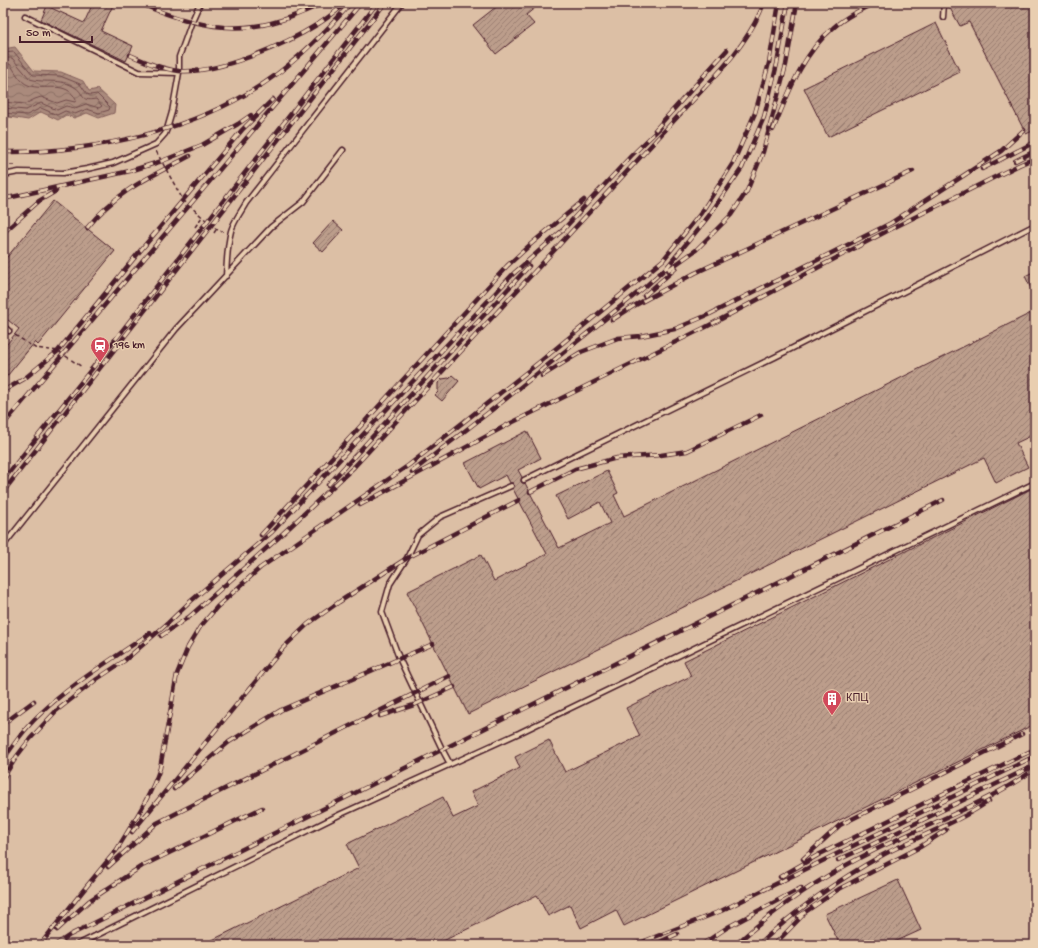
<svg xmlns="http://www.w3.org/2000/svg" width="1038" height="948" font-family="'Gochi Hand',sans-serif">
<defs>
<pattern id="water-waves" width="16" height="10" patternUnits="userSpaceOnUse"><rect width="16" height="10" fill="#aa8a7b"/><path d="M0 5q4-4 8 0t8 0" fill="none" stroke="#8c7065"/></pattern>
<pattern id="building-hatch" width="6" height="6" patternUnits="userSpaceOnUse"><rect width="6" height="6" fill="#bc9d8b"/><path d="M-1 1l2-2M0 6l6-6M5 7l2-2" fill="none" stroke="#9b7f72"/></pattern>
</defs>
<rect width="100%" height="100%" fill="#e9ceb0"/>
<filter id="ink" filterUnits="userSpaceOnUse"><feTurbulence type="fractalNoise" baseFrequency=".025" numOctaves="2"/><feDisplacementMap in="SourceGraphic" scale="8" xChannelSelector="R" yChannelSelector="G"/><feConvolveMatrix kernelMatrix="1 2 1 2 8 2 1 2 1" color-interpolation-filters="sRGB"/></filter>
<g filter="url(#ink)">
<path fill="#dcbfa5" d="M3,3H1035V945H3Z"/>
<path fill="url(#water-waves)" stroke="#845f5b" d="M15,47L34,71L61,72L83,81L89,91L98,89L115,105L114,113L99,118L87,113L74,118L66,115L58,120L41,112L28,120L3,116V49Z"/>
<g fill="none" stroke-linecap="round" stroke-linejoin="round">
<path stroke="#704a4b" stroke-width="1" d="M3,53L14,52L33,75L60,76L80,84L87,94L90,95L97,94L110,107L109,110L99,113L87,109L75,114L65,111L57,115L41,108L27,115L3,113
M3,58H12L30,79C46,84 60,77 76,88C85,94 79,102 96,99L102,106L99,108L86,104L75,108L66,106L57,110L41,103L26,110L3,108
M3,64H10C15,71 20,82 28,85C44,92 67,79 76,100L75,102L66,100L57,103L41,97L35,99L25,104L3,102"/>
</g>
<path fill="url(#building-hatch)" stroke="#4a1f2b" d="M93,3H114L101,31L133,46L126,61L41,20L47,6L84,23Z
M501,3H541L526,15L534,24L496,54L473,25Z
M947,3H1035V130L1026,134L969,22L960,26Z
M936,23L960,72L828,137L804,88Z
M53,201L115,251L38,345L35,342L3,381V349L19,329L3,316V262Z
M333,221L343,230L323,252L313,243Z
M1035,271V297L1025,276Z
M1035,311V434L1016,443L1028,467L996,483L984,458L468,714L407,592L481,555L494,581L547,554L513,489L514,486L513,483H510L506,475L479,489L465,463L527,431L541,458L518,470L522,477L521,481L522,483H525L559,548L610,523L600,502L568,519L556,496L607,471L618,493L614,495L624,516Z
M452,375L459,381L442,401L435,395L438,392V383L442,379L449,378Z
M1035,487V724L624,926L616,910L581,928L570,905L548,916L537,895L435,945H202L359,868L347,844L443,797L453,818L478,806L471,792L520,768L515,757L549,740L565,772L640,736L626,708L691,676L684,661Z
M898,880L921,930L888,945H840L825,914Z"/>
<g fill="none" stroke-linecap="round" stroke-linejoin="round">
<g stroke="#4a1f2b" stroke-width="7">
<path id="service" d="M25,16L139,72L179,73
M943,17L944,3
M3,175L19,172L63,173L87,169L113,163L156,144L165,134L167,129L172,112L179,73V57L192,21L200,3
M226,276C227,261 227,246 231,231C234,221 241,212 246,203L402,3
M3,326L9,331
M524,480L775,357L1035,225
M3,546L176,329L271,227L303,202L343,150
M450,764L442,749L399,658L382,612L390,584L407,558L418,535L440,517L511,486
M77,945L341,814L519,733L1035,483"/>
</g>
<path stroke="#4a1f2b" stroke-width="1.5" stroke-dasharray="4 3" stroke-linecap="butt" d="M156,151L183,200L207,221L219,231H223
M3,165H14
M195,227L202,217
M214,233L217,228
M15,335L35,348L58,351L82,367
M3,503L8,498"/>
<use href="#service" stroke="#e9ceb0" stroke-width="4"/>
<g stroke="#4a1f2b" stroke-width="4.5">
<path id="rail" d="M139,3C173,18 218,32 255,26C279,23 302,13 324,3
M130,55C146,62 162,69 179,71C218,74 285,45 318,24C328,18 336,11 345,4
M703,89C727,65 752,35 764,3
M655,130L727,50
M773,130C788,94 802,54 833,28C845,17 860,10 875,3
M3,152C95,153 202,130 277,74C305,53 328,29 351,3
M1015,161L1035,151
M982,169L1035,142
M3,199L130,171L162,161L202,145L238,124L251,115
M87,228C118,190 148,178 190,156
M561,232L631,156L660,128
M3,233L39,201L56,191
M668,270L696,250L731,215L747,191L763,152L786,65L797,3
M644,296L676,268
M612,320L632,307L695,273L913,171
M542,376L581,352L618,338L641,336L675,329L710,314L891,223L1001,151L1024,130
M3,391L24,379L58,351L140,251L242,130L273,99
M3,425L361,3
M412,472L502,402L646,286L668,266L708,217L742,168L764,117L777,64L788,3
M3,480L118,336L377,3
M328,485L529,266
M3,492L385,3
M530,492L575,469L617,458L661,455L687,451L761,415
M360,505L509,424L706,327L889,230L1019,165L1035,158
M261,535L507,266L531,244L584,200
M188,618L278,538L354,467L706,86
M161,636L193,614
M380,716L414,705L454,687
M3,724L34,701
M3,760C14,744 25,728 39,715C72,683 113,659 150,633
M3,778L17,756L30,739L56,711L97,679L124,661L168,623L191,601L272,532L513,274L564,229
M174,789L229,742L281,710L433,644
M132,832L283,648L308,624L339,602L407,558L519,500
M116,851C132,824 150,798 160,768L177,674L188,647L200,627L217,607L260,568L409,465L542,360L663,260L701,213L733,163L755,113L769,63L779,3
M803,859L840,825L1022,734
M838,860L873,844L1029,768
M108,867L157,823L449,676
M780,877L820,854L1035,749
M798,917L839,889L920,847L946,830
M57,930L89,901L142,866L262,808
M40,945L82,892L119,847
M55,945L70,935C361,789 653,646 943,500
M629,945L642,942L721,911L1035,756
M653,945L677,934
M701,945L728,927L801,888
M735,945C777,907 824,875 875,850C928,824 986,804 1035,769
M758,945C795,911 836,881 881,856C916,837 956,824 989,801
M774,945L803,915"/>
</g>
<use href="#rail" stroke="#e9ceb0" stroke-width="3" stroke-dasharray="9" stroke-linecap="butt"/>
</g>
</g>
<defs>
<g id="station-pin" transform="scale(1)"><path d="M0 17L-7.5 6A9.5 9.5 0 1 1 7.5 6Z" fill="#d1495b" stroke="#e9ceb0"/><path d="M-3-6H3Q5-6 5-4V2Q5 4 3 4L4.5 6H3L1.5 4h-3L-3 6H-4.5L-3 4Q-5 4-5 2V-4Q-5-6-3-6ZM-3.5-4v3h7v-3ZM-3.5 1v1.5H-2V1ZM2 1v1.5H3.5V1Z" fill="#fff"/></g>
<g id="building-pin" transform="scale(1)"><path d="M0 17L-7.5 6A9.5 9.5 0 1 1 7.5 6Z" fill="#d1495b" stroke="#e9ceb0"/><path d="M-4-6H4V6H1V3H-1V6H-4ZM-2.5-4.3h1.7v1.8h-1.7ZM.8-4.3h1.7v1.8H.8ZM-2.5-1h1.7V.8h-1.7ZM.8-1h1.7V.8H.8Z" fill="#fff"/></g>
</defs>
<g fill-rule="evenodd">
<use href="#station-pin" x="100" y="346"/>
<use href="#building-pin" x="832" y="699"/>
</g>
<g text-anchor="middle" dominant-baseline="central" stroke-width="3" stroke-linejoin="round" paint-order="stroke">
<g font-size="11" fill="#4a1f2b" stroke="#e9ceb0" text-anchor="start">
<text x="114" y="346">196 km</text>
<text x="846" y="699">КПЦ</text>
</g>
</g>
<rect width="1038" height="948" fill="none" stroke="#e9ceb0" stroke-width="16"/>
<rect x="8" y="8" width="1022" height="932" fill="none" stroke="#4a1f2b" stroke-width="1.5" filter="url(#ink)"/>
<path d="M20 36v6h72v-6" fill="none" stroke="#4a1f2b" stroke-width="2"/>
<text x="26" y="36" font-size="12" fill="#4a1f2b" stroke="#e9ceb0" stroke-width="3" paint-order="stroke">50 m</text>
</svg>
